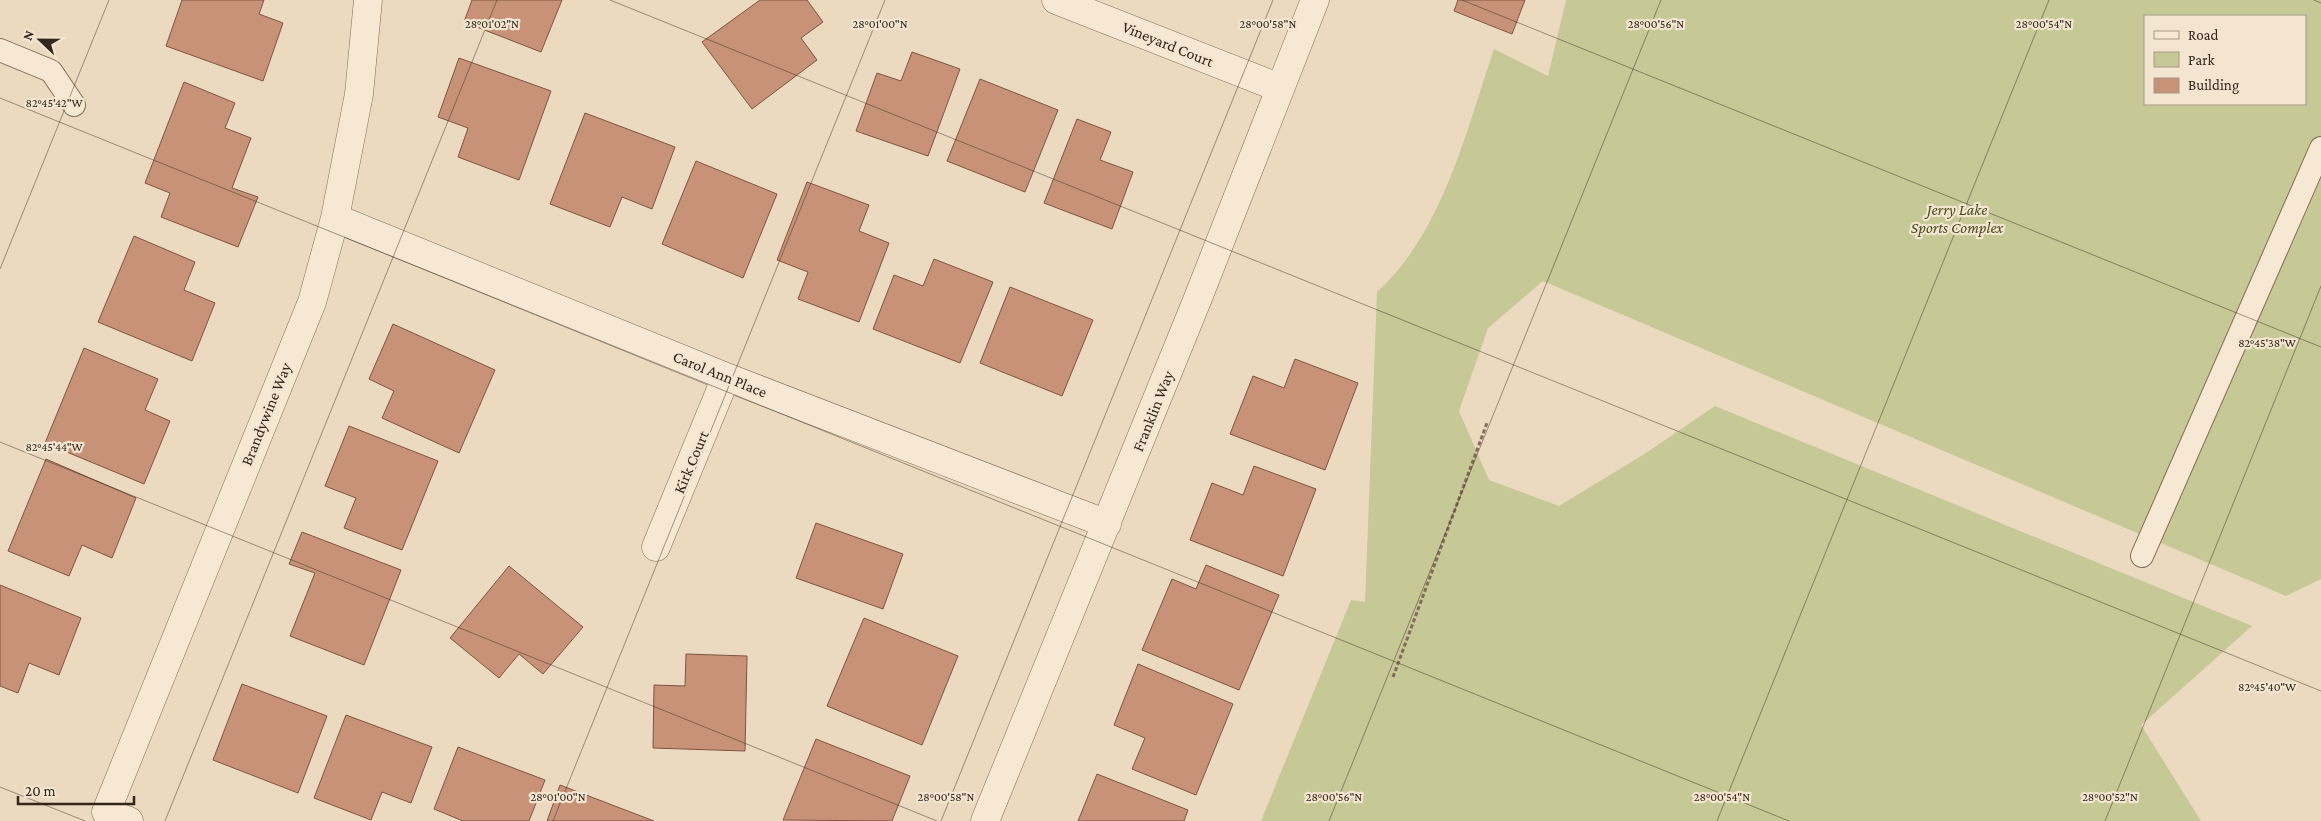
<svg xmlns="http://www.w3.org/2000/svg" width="2321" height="821" font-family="'Crimson Pro',serif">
<rect width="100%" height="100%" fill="#ebdac0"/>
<path fill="#c6c895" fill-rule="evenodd" d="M1566,0H2321V579L2286,596L1543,281L1488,328L1459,411L1489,480L1559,506L1646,453L1715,406L2252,626L2141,725L2201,821H1261L1351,600L1365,602L1377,292C1443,232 1466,131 1494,49L1548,76ZM2145,16H2305V104H2145Z"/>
<path fill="#c79278" stroke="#805440" d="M182,0H264L259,14L283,23L263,81L166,46Z
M472,0H562L541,52L464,22Z
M760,0H807L823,22L801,38L817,60L752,109L702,42Z
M1458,0H1525L1512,34L1454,11Z
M912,52L960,69L928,156L856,131L877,73L901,81Z
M459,58L551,91L519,180L458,157L468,128L438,117Z
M980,79L1058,110L1025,192L947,161Z
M184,82L235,103L225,128L251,138L232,188L258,197L238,247L161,217L170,193L145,183Z
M585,113L675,147L652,209L622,197L610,227L550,204Z
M1077,119L1111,132L1100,160L1133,172L1112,229L1044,203Z
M696,161L777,194L743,278L662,244Z
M807,182L869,205L859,231L889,243L859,322L798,299L808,272L777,260Z
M134,236L195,262L184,290L215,303L192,361L98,322Z
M934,259L993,282L960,363L873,329L894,275L923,286Z
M1010,287L1093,320L1062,396L980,363Z
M393,324L495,370L459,453L382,418L394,391L369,379Z
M84,348L158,379L145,410L170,421L144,484L45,443Z
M1295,359L1358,383L1325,470L1230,434L1253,376L1284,388Z
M349,426L438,461L402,550L344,528L356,498L325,486Z
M46,459L136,498L112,558L82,545L69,576L8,551Z
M1254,466L1316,489L1283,576L1190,540L1212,483L1243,495Z
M816,523L903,554L883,609L796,578Z
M302,532L401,570L364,665L290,636L315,573L289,564Z
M1206,565L1279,595L1239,690L1142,650L1172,579L1196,589Z
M509,566L583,627L543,674L519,654L499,678L450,638Z
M0,585L81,618L59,675L29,663L18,693L0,686Z
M864,618L958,656L922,745L827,706Z
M686,654L747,656L745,751L653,748L654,685L685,686Z
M1138,664L1233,704L1196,795L1132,769L1145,738L1114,725Z
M242,684L327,716L298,793L213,760Z
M346,715L432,747L411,803L382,792L371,820L314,798Z
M816,739L910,776L892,821L783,820Z
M458,747L545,780L529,821H463L434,809Z
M1097,774L1188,810L1184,821H1078Z
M560,785L654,821H547Z"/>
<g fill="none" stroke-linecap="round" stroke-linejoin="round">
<g stroke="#836c59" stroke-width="24">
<path id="service" d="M0,50L51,71L74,105
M2142,556L2321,148"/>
</g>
<g stroke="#836c59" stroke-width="29">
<path id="minor" d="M1056,0L1280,88
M335,218L726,377L1107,524
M656,547L726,377
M129,821L106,812L312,302L335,218L359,94L368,0
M985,821L1198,298L1315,0"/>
</g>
<path stroke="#836c59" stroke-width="3" stroke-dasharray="4 2.5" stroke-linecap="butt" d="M1393,677L1487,423"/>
<use href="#service" stroke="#f6e8d2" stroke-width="22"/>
<use href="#minor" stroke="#f6e8d2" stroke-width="28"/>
</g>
<path fill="none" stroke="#33261d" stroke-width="1" stroke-opacity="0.45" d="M610,0L2321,691M1462,0L2321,347M2314,0L2321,3M0,98L1789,821M0,269L109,0M0,442L937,821M0,787L85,821M165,821L497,0M553,821L885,0M941,821L1273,0M1329,821L1661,0M1717,821L2049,0M2105,821L2321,286"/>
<g text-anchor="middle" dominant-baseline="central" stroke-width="4.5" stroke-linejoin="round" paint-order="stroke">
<g font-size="16" fill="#33261d" stroke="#f3e5cf">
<text transform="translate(1168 44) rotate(22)">Vineyard Court</text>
<text transform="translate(720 374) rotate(22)">Carol Ann Place</text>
<text transform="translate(1153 411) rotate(-68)">Franklin Way</text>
<text transform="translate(266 414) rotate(-68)">Brandywine Way</text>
<text transform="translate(691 462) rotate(-67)">Kirk Court</text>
</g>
<g font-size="16" font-style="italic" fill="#474e24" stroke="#f3e5cf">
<text x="1957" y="209">Jerry Lake<tspan x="1957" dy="18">Sports Complex</tspan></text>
</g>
</g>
<g font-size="12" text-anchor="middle" fill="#33261d" stroke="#f3e5cf" stroke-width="4.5" stroke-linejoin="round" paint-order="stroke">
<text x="492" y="28">28°01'02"N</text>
<text x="880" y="28">28°01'00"N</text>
<text x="1268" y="28">28°00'58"N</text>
<text x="1656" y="28">28°00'56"N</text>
<text x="2044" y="28">28°00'54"N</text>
<text x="54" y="107">82°45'42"W</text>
<text x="2267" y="347">82°45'38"W</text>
<text x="54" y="451">82°45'44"W</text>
<text x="2267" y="691">82°45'40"W</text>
<text x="558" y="801">28°01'00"N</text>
<text x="946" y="801">28°00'58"N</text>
<text x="1334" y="801">28°00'56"N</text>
<text x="1722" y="801">28°00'54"N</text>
<text x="2110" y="801">28°00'52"N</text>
</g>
<rect x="2144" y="15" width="162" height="90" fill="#f3e5cf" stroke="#a69988"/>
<rect x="2154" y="31" width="25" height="8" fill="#f6e8d2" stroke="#a69988"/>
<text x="2188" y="40" font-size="15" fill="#33261d">Road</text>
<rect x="2154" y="52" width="25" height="15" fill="#c6c895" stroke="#a69988"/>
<text x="2188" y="65" font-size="15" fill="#33261d">Park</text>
<rect x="2154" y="78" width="25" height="15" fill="#c79278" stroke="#a69988"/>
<text x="2188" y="90" font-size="15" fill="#33261d">Building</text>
<g transform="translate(40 40) rotate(292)" stroke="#f3e5cf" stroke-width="4" paint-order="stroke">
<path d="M0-4L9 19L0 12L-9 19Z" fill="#33261d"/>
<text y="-8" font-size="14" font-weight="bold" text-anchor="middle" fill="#33261d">N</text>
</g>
<path d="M18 796v8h116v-8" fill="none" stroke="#33261d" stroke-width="2.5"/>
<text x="25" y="796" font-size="15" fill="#33261d" stroke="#f3e5cf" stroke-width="4" paint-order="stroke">20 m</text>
</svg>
